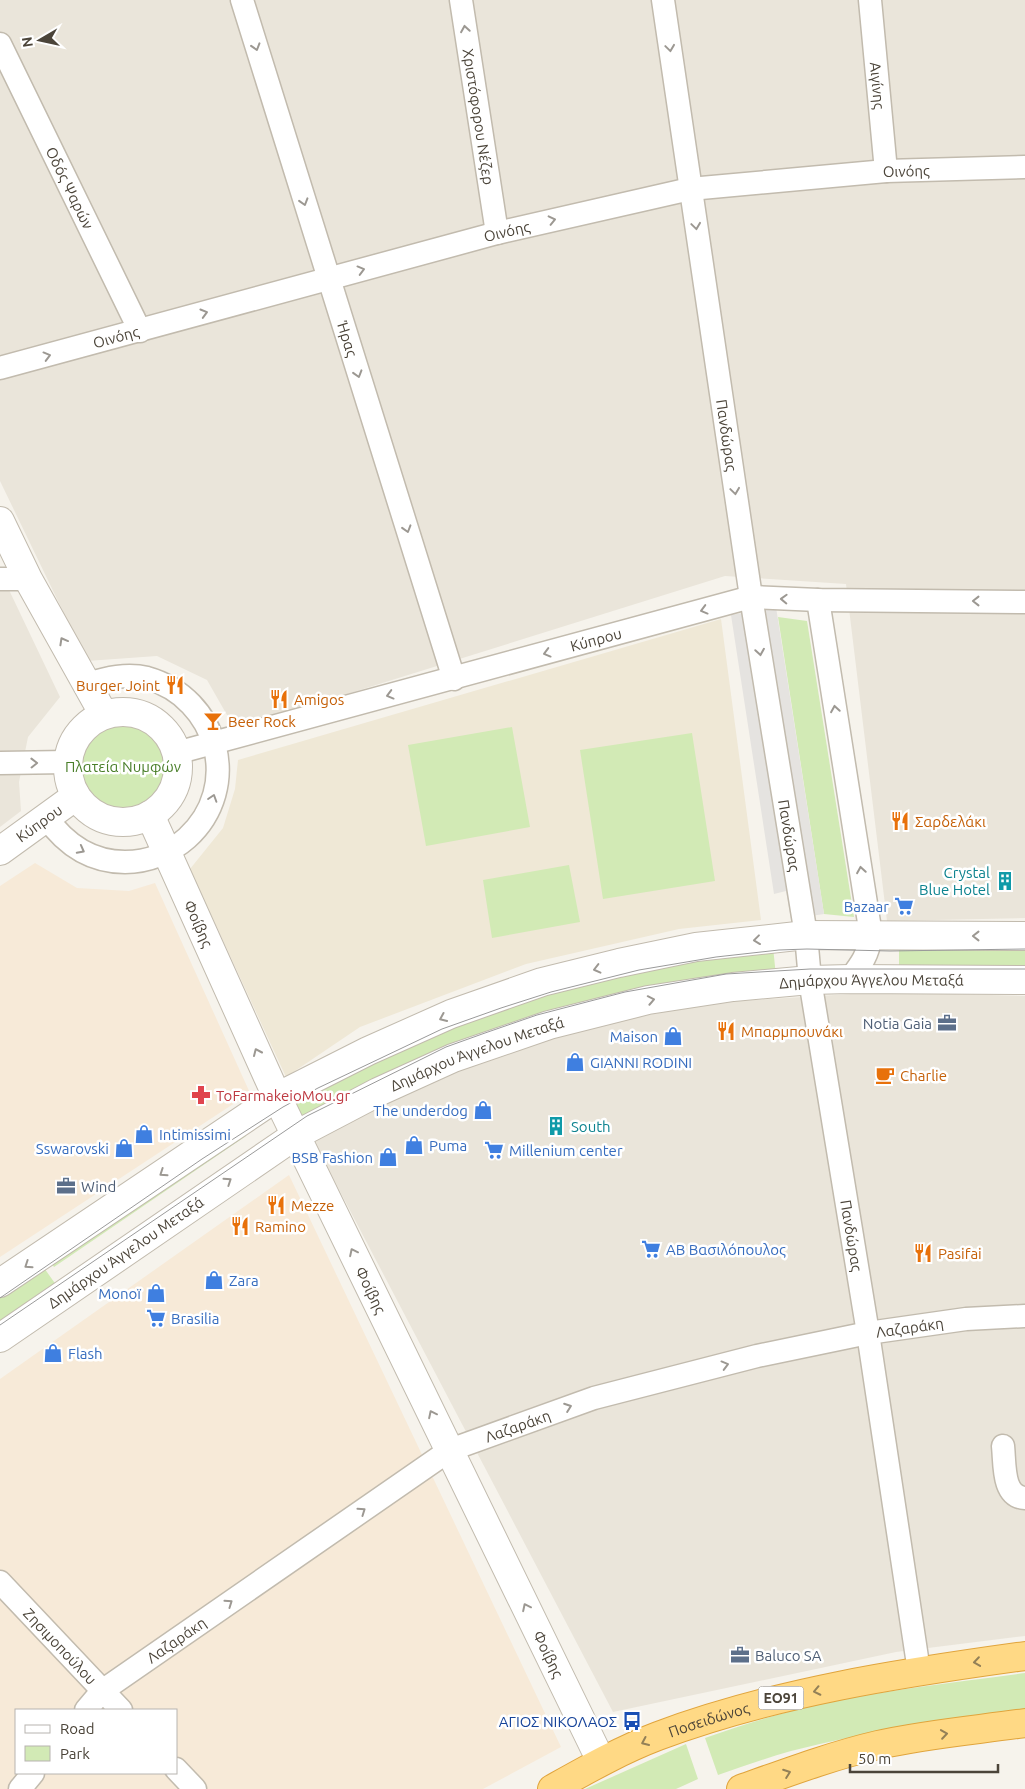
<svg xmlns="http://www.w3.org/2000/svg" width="1025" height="1789" font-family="Ubuntu,sans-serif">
<rect width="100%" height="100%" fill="#f6f3ec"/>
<path fill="#eae5da" d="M0,0H1025V918L887,921L846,584L725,576L235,729L207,680L157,656L87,661L0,481Z
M0,571L60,697L28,737L19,782L21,811L0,827Z
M883,992L1025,996V1636L896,1652L613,1712L313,1140L443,1074L581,1029L706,1003Z"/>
<path fill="#f7ead8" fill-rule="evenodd" d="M35,863L77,888L129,891L155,883L250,1093L0,1257V886Z
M289,1175L561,1747L483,1789H0V1379ZM16,1710H176V1773H16Z"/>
<path fill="#efe8d6" d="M721,619L761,920L679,929L526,964L360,1027L286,1077L190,869L223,828L235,789L238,760Z"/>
<path fill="#d2eab5" d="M778,617L807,621L854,917L824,914Z
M79 766a44 44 0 1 1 88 0a44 44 0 1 1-88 0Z
M512,727L530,827L426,846L408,745Z
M692,733L715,881L603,899L580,750Z
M569,865L580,922L492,938L483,880Z
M1025,946V972L899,974V947Z
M773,947L776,976L688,985L303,1124L291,1099L350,1068L550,988Z
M243,1130L246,1136L54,1267L50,1261Z
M42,1265L59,1289L0,1329V1294Z
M1025,1673V1710C947,1720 867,1731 791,1751C766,1758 742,1767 718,1775L705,1738C744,1724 784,1712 825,1703C891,1689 958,1682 1025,1673Z
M686,1744L698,1779L676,1789H585Z"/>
<path fill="#e5e3e0" d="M776,607L824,914L791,919L786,891L774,894L731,615Z"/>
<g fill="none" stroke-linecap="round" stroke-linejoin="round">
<g stroke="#c2bbae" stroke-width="25">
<g id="minor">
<path id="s1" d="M242,0L454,679"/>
<path id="s2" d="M461,0L497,233"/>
<path id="s3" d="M663,0L751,597L806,935L810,980L868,1333L919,1671"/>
<path id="s4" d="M870,0L886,171"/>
<path id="s5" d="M0,44L140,331"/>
<path id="s6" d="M0,368L497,233L690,189L886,171L1025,167"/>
<path d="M0,579H28"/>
<path d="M818,600L871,935C868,955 862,963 850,979"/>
<path id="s7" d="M176,753L751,597L818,600L1025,602"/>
<path d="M0,763L68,762"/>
<path d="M46,817C65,844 91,862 125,862C148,862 170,853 187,838C243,787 218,698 147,678C127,673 107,678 87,684"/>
<path d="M1003,1446C1005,1464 1002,1497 1025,1498"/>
<path id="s8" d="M0,1582L121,1710"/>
<path id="s9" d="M86,1710L102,1691L450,1450L594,1398L757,1356L868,1333L966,1319L1025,1316"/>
<path d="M176,1769L195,1789"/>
<path d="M20,1789L33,1773"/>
</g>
</g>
<g stroke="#c2bbae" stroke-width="30">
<g id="tertiary">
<path d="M0,521L28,579L104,715"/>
<circle cx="123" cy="767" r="55"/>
<path id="s10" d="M150,815L277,1097L601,1761"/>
<path id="s11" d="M0,851L76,796"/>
<path d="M0,1283L277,1097L368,1051L451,1014L542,982L619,963L696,947L806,935L1025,936"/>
<path id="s12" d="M0,1338L296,1135L378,1092L453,1058L549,1025L648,1000L733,987L810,980L850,979L1025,980"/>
</g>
</g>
<g stroke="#e0a43c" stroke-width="30">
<g id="trunk">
<path id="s13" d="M552,1789C586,1770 621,1750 658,1736C776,1692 901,1673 1025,1656"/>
<path d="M741,1789C786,1773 831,1756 878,1745C926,1734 976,1730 1025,1723"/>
</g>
</g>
<use href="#minor" stroke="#fff" stroke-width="22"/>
<use href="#tertiary" stroke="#fff" stroke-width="28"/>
<use href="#trunk" stroke="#ffd985" stroke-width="28"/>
<path stroke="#9a9a9a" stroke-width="1" d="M0,1298L202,1159L283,1107L318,1088L442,1029L501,1008L551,992L639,970L716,957L779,950L807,949L890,951L1025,949
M0,1325L307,1116L446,1047L485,1033L537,1015L625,992L726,974L810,969H1025"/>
</g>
<defs><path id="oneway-chevron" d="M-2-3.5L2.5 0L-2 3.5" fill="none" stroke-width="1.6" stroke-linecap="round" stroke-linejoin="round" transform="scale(1.25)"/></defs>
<g stroke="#9c9892">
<use href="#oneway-chevron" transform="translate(465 29) rotate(-99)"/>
<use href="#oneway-chevron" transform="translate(256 47) rotate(73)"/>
<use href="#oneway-chevron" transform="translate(670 48) rotate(82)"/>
<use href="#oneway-chevron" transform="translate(304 202) rotate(73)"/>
<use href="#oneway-chevron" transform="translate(552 220) rotate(-13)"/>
<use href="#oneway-chevron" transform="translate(696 226) rotate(82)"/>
<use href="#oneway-chevron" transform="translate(361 270) rotate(-15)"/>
<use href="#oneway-chevron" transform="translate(204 313) rotate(-16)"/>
<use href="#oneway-chevron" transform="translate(47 356) rotate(-15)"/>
<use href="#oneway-chevron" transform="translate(358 374) rotate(73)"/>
<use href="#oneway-chevron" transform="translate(735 491) rotate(82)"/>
<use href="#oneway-chevron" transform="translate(407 529) rotate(73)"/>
<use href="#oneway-chevron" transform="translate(784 599) rotate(-178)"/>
<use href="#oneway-chevron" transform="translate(976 601) rotate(-180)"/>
<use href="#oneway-chevron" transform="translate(704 610) rotate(165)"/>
<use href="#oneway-chevron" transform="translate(63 641) rotate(-119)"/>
<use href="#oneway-chevron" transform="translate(760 652) rotate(81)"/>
<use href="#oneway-chevron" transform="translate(547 653) rotate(165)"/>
<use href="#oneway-chevron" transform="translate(390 695) rotate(165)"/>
<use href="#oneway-chevron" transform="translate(835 709) rotate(-99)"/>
<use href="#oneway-chevron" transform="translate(34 763) rotate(-1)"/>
<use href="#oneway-chevron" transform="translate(213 798) rotate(-72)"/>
<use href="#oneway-chevron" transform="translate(81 850) rotate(28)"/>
<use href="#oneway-chevron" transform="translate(861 870) rotate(-99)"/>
<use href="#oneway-chevron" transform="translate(976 936) rotate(-180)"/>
<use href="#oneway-chevron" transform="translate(757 940) rotate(173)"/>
<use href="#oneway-chevron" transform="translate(597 969) rotate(166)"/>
<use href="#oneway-chevron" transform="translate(651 1000) rotate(-11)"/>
<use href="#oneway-chevron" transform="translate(443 1018) rotate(156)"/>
<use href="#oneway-chevron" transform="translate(257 1052) rotate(-114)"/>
<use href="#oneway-chevron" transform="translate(163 1173) rotate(146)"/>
<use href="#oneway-chevron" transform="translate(228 1181) rotate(-34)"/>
<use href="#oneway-chevron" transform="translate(353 1252) rotate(-116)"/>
<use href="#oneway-chevron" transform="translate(28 1265) rotate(146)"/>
<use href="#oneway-chevron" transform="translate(725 1365) rotate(-15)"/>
<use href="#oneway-chevron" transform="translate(568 1407) rotate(-20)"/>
<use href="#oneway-chevron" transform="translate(432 1414) rotate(-116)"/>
<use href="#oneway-chevron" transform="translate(362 1511) rotate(-35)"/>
<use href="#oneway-chevron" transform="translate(229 1603) rotate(-35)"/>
<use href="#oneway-chevron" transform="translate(526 1607) rotate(-116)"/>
</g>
<g stroke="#938057">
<use href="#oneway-chevron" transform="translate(977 1662) rotate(172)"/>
<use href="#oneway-chevron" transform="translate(817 1691) rotate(168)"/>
<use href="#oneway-chevron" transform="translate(944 1734) rotate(-8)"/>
<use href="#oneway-chevron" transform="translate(645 1742) rotate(156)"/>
<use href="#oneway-chevron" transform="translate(787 1773) rotate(-20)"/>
</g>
<defs>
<g id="restaurant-bare" transform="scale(1.5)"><path d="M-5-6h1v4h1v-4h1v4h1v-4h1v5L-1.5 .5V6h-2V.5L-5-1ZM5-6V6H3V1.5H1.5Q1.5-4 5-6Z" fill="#e8710a" stroke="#fff" stroke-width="2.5" paint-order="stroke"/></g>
<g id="bar-bare" transform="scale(1.5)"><path d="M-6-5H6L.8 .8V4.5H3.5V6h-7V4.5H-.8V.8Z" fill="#e8710a" stroke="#fff" stroke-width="2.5" paint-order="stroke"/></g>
<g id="building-bare" transform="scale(1.5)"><path d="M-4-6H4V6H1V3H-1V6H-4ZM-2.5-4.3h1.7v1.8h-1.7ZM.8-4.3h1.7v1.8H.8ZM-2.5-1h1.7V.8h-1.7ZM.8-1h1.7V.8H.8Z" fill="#0f9aa8" stroke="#fff" stroke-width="2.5" paint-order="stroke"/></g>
<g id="supermarket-bare" transform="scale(1.5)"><path d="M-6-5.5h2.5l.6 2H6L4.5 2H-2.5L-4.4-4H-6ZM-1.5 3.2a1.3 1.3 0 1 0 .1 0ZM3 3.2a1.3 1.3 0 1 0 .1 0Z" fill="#3f7fe0" stroke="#fff" stroke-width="2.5" paint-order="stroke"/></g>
<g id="office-bare" transform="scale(1.5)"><path d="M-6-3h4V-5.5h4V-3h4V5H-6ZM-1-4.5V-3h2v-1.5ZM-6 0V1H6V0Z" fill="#5c6f8a" stroke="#fff" stroke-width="2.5" paint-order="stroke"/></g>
<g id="shop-bare" transform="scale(1.5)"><path d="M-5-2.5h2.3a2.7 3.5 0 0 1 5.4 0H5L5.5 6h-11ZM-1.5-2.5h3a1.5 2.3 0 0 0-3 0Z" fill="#3f7fe0" stroke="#fff" stroke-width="2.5" paint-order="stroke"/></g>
<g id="cafe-bare" transform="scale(1.5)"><path d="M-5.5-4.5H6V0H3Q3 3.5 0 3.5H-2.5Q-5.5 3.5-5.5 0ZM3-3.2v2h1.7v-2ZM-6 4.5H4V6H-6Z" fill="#e8710a" stroke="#fff" stroke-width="2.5" paint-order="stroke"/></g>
<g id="pharmacy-bare" transform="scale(1.5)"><path d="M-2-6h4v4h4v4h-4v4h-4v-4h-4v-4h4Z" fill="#e0444e" stroke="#fff" stroke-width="2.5" paint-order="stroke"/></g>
<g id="bus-bare" transform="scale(1.5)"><path d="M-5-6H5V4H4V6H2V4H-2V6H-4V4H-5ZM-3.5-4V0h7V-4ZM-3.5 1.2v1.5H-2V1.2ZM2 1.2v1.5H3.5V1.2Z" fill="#1a4fb4" stroke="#fff" stroke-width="2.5" paint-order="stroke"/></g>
</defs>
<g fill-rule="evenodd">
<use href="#restaurant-bare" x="175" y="685"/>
<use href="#restaurant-bare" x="279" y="699"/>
<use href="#bar-bare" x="213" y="721"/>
<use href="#restaurant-bare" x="900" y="821"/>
<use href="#building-bare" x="1005" y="881"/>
<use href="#supermarket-bare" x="904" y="906"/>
<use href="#office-bare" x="947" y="1023"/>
<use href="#restaurant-bare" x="726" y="1031"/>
<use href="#shop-bare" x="673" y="1036"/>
<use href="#shop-bare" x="575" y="1062"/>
<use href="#cafe-bare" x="885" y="1075"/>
<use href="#pharmacy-bare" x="201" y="1095"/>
<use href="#shop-bare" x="483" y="1110"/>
<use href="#building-bare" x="556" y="1126"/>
<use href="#shop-bare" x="144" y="1134"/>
<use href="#shop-bare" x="414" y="1145"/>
<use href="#shop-bare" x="124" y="1148"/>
<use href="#supermarket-bare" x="494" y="1150"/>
<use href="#shop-bare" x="388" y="1157"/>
<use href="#office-bare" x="66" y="1186"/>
<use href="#restaurant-bare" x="276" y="1205"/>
<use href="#restaurant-bare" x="240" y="1226"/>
<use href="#supermarket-bare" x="651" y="1249"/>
<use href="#restaurant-bare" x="923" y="1253"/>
<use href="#shop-bare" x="214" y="1280"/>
<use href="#shop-bare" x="156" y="1293"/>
<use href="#supermarket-bare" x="156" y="1318"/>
<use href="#shop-bare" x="53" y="1353"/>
<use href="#office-bare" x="740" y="1655"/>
<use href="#bus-bare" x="632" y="1721"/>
</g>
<g text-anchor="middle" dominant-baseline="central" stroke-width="5" stroke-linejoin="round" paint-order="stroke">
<rect fill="#fff" stroke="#817c74" stroke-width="1" x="758.5" y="1686.5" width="45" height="23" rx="4"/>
<g font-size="14" font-weight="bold" fill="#4b4439">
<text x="781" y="1698">ΕΟ91</text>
</g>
<g font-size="15" fill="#4b4439" stroke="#fff">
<text stroke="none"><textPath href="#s4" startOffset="86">Αιγίνης</textPath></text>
<text stroke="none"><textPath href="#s2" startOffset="118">Χριστόφορου Νέζερ</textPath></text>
<text stroke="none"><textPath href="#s6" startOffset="930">Οινόης</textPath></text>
<text stroke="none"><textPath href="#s5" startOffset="160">Οδóς Ψαρών</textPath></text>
<text stroke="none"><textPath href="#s6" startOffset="525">Οινόης</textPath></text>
<text stroke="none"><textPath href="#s6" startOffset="120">Οινόης</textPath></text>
<text stroke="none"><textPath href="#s1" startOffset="355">Ήρας</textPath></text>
<text stroke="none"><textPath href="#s3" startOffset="440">Πανδώρας</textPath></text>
<text stroke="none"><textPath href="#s7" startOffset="435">Κύπρου</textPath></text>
<text stroke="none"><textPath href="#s11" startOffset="48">Κύπρου</textPath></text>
<text stroke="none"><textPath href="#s3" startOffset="845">Πανδώρας</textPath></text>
<text stroke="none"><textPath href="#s10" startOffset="119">Φοίβης</textPath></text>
<text stroke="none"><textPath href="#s12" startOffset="962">Δημάρχου Άγγελου Μεταξά</textPath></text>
<text stroke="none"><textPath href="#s12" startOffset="558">Δημάρχου Άγγελου Μεταξά</textPath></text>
<text stroke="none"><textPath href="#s3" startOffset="1250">Πανδώρας</textPath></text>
<text stroke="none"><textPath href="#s12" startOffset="152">Δημάρχου Άγγελου Μεταξά</textPath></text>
<text stroke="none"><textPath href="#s10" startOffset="524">Φοίβης</textPath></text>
<text stroke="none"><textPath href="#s9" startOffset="925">Λαζαράκη</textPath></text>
<text stroke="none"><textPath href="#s9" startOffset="520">Λαζαράκη</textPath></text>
<text stroke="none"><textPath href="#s9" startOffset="115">Λαζαράκη</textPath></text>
<text stroke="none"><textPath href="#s8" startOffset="88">Ζησιμοπούλου</textPath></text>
<text stroke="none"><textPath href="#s10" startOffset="929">Φοίβης</textPath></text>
<text stroke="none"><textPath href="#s13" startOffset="172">Ποσειδώνος</textPath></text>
</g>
<g font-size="15" fill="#c56008" stroke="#fff" text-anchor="start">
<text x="160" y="685" text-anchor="end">Burger Joint</text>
<text x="294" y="699">Amigos</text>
<text x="228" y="721">Beer Rock</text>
<text x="915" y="821">Σαρδελάκι</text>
<text x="741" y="1031">Μπαρμπουνάκι</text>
<text x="900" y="1075">Charlie</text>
<text x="291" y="1205">Mezze</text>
<text x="255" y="1226">Ramino</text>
<text x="938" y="1253">Pasifai</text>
</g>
<g font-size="15" fill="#4a7f2a" stroke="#fff">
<text x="123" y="766">Πλατεία Νυμφών</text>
</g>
<g font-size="15" fill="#0d838f" stroke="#fff" text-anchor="end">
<text x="990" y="872">Crystal<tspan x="990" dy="17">Blue Hotel</tspan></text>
<text x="571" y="1126" text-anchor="start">South</text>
</g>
<g font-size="15" fill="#366cbe" stroke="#fff" text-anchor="start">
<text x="889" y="906" text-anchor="end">Bazaar</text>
<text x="658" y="1036" text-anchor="end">Maison</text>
<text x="590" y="1062">GIANNI RODINI</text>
<text x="468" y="1110" text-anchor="end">The underdog</text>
<text x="159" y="1134">Intimissimi</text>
<text x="429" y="1145">Puma</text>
<text x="109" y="1148" text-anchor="end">Sswarovski</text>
<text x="509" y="1150">Millenium center</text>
<text x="373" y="1157" text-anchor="end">BSB Fashion</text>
<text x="666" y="1249">ΑΒ Βασιλόπουλος</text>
<text x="229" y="1280">Zara</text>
<text x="141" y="1293" text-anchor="end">Monoï</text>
<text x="171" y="1318">Brasilia</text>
<text x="68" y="1353">Flash</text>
</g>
<g font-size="15" fill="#4e5e75" stroke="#fff" text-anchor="start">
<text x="932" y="1023" text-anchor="end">Notia Gaia</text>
<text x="81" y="1186">Wind</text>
<text x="755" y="1655">Baluco SA</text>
</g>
<g font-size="15" fill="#be3a42" stroke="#fff" text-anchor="start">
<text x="216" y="1095">ToFarmakeioMou.gr</text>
</g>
<g font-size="15" fill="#164399" stroke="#fff" text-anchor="end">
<text x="617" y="1721">ΑΓΙΟΣ ΝΙΚΟΛΑΟΣ</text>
</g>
</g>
<rect x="15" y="1709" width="162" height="65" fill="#ffffff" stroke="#b7b4b0"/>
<rect x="25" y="1725" width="25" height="8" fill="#ffffff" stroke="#b7b4b0"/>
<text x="60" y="1734" font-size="15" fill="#4b4439">Road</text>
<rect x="25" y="1746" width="25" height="15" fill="#d2eab5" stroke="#b7b4b0"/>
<text x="60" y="1759" font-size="15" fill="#4b4439">Park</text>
<g transform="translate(40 40) rotate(261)" stroke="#ffffff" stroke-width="4" paint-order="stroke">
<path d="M0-4L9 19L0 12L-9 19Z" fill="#4b4439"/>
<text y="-8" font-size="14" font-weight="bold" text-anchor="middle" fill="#4b4439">N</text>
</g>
<path d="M850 1764v8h148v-8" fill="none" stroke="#4b4439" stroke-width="2.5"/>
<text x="858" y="1764" font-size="15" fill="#4b4439" stroke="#ffffff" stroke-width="4" paint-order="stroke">50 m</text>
</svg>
